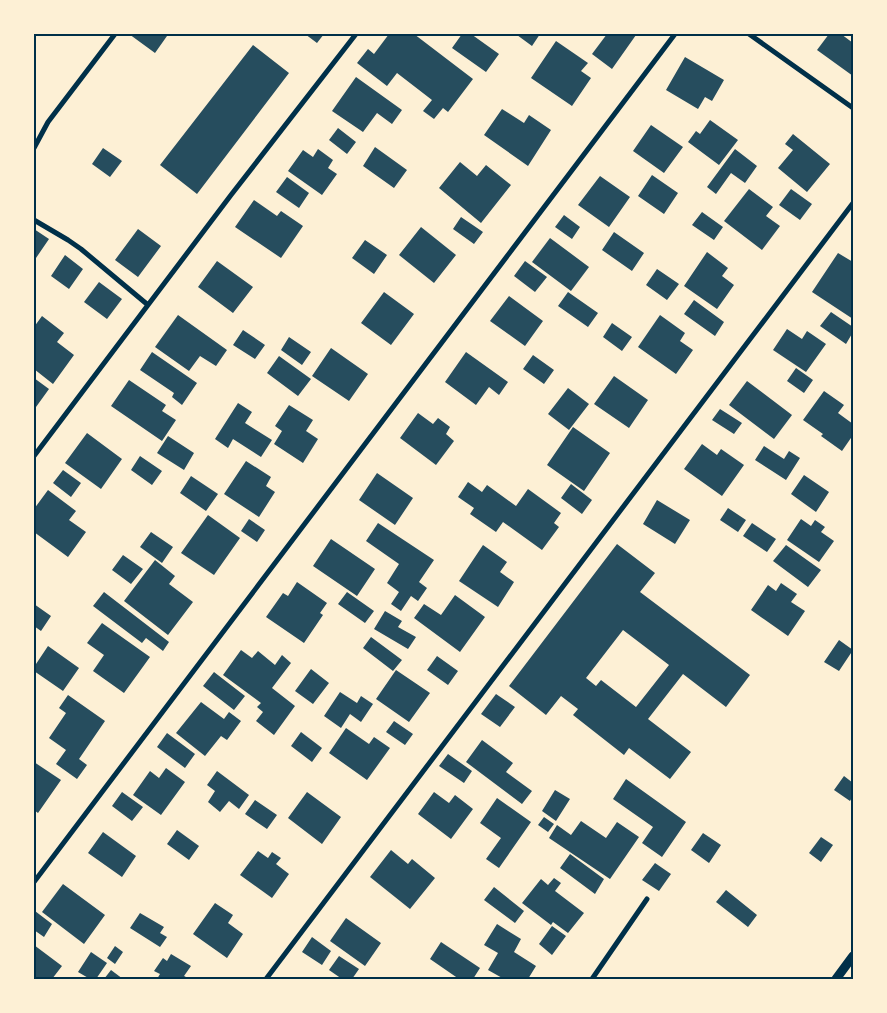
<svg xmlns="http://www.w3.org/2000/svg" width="887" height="1013" font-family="'Source Sans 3',sans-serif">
<rect width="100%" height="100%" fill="#fdf0d5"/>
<path fill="#264d5e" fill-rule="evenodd" d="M129,34H164L167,36L155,53Z
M305,34H324L317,43Z
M389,34H414L473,79L448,112L443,108L434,119L423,111L432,100L397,73L387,86L357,63L368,49L374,54Z
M462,34H471L499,54L486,72L452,48Z
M517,34H540L532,46L517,35Z
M607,34H634L636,35L612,69L592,54Z
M829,34H841L853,43V76L817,50Z
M556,41L588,63L581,71L591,78L572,106L531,78Z
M253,45L289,73L197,194L160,165Z
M685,57L724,80L712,101L705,97L698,109L666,90Z
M356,77L402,110L392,124L377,113L363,132L332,111Z
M502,109L524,123L529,115L551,130L528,166L484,135Z
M710,120L738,140L719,165L688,142L696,131L700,134Z
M651,125L683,147L664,173L633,151Z
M338,128L356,142L347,154L329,140Z
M793,134L830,164L807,192L778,168L793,150L785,144Z
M375,147L407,170L394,188L363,166Z
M103,148L122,161L110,177L92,164Z
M318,149L333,160L328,168L337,174L322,195L288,171L303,150L313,157Z
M735,149L757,166L745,183L731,173L716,194L707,187Z
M460,162L477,176L486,165L511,185L481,223L439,188Z
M652,175L678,193L664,214L638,196Z
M600,176L630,197L609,227L578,205Z
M287,177L309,193L299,208L276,192Z
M749,189L773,207L766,216L780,226L762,250L724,221Z
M791,189L812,204L800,220L779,205Z
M254,200L277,216L281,211L303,226L281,258L235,227Z
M702,212L723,227L714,240L692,225Z
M564,215L580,227L572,239L555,227Z
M461,217L483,232L474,244L453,229Z
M421,227L456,255L434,283L399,255Z
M34,229L49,239L36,258L34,257Z
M138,229L161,246L138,277L115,260Z
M614,232L644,253L632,271L602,250Z
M550,238L589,267L571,291L532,262Z
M365,240L387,255L374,274L352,258Z
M707,252L728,268L722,276L734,285L717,309L684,286Z
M838,253L853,262V319L812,292Z
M65,255L83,269L69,289L51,276Z
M217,261L253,287L233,313L198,287Z
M525,261L547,277L535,292L514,276Z
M657,269L679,284L667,300L646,285Z
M99,282L122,299L107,319L84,302Z
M384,292L414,314L391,345L361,323Z
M568,292L598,313L588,327L558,306Z
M509,296L543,321L525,346L490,321Z
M694,300L724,322L715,336L684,314Z
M831,312L853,327V332L846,344L820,326Z
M178,315L227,350L216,366L200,356L189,371L155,347Z
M660,315L685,333L680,341L693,350L676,374L638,347Z
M42,316L64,333L57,342L74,355L53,384L34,369V327Z
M612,323L632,337L622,351L603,337Z
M787,329L802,339L807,331L826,344L806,372L773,350Z
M243,330L265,345L255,359L233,345Z
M289,337L311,352L302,365L281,350Z
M331,348L368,374L349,401L312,376Z
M152,352L197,383L182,405L172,397L174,393L140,370Z
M466,352L508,382L499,395L489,387L476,405L445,382Z
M533,355L554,370L544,384L523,369Z
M279,356L311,379L298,396L267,373Z
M796,368L813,380L804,393L787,381Z
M614,376L648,400L629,428L594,404Z
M34,378L49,389L36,407L34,406Z
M129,380L166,405L162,411L176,420L162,441L111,406Z
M747,381L792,415L774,439L729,405Z
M568,388L589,404L569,430L548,414Z
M824,391L844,405L838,413L853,424V435L842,451L821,436L823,434L803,420Z
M238,403L252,412L245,423L272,440L261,457L233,439L228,448L215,439Z
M289,405L313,420L306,431L318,439L303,463L274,444L282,431L275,426Z
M720,409L742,423L734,434L712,420Z
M418,413L433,424L438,418L450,427L446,434L454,441L436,465L400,438Z
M573,427L610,453L584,491L547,465Z
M87,433L122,459L101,489L65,463Z
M168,436L194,453L184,470L157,453Z
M702,444L717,455L721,449L744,465L722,496L684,469Z
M764,446L784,459L789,451L800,458L786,480L755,460Z
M140,456L162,471L152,485L131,470Z
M246,461L271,477L266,486L275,492L259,517L224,494Z
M63,470L81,483L71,497L53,483Z
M377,473L413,498L395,525L359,500Z
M804,475L829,492L816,512L791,494Z
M191,476L218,494L206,511L180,493Z
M468,482L482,492L487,485L516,506L528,489L561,513L554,523L559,527L542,550L503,522L496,532L470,514L474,508L458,497Z
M571,484L592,500L582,514L561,498Z
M48,490L76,511L69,520L86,532L68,557L34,532V509Z
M657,500L690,520L675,544L643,524Z
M728,508L746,520L738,532L720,520Z
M208,515L240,538L214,575L181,553Z
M249,519L265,530L257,542L241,531Z
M801,519L811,526L815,520L825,527L821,532L834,541L819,562L787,540Z
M378,523L434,560L419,582L427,588L418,601L411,596L401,611L391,604L399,592L387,583L399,564L366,541Z
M752,523L776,539L767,552L743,536Z
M151,532L173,547L162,563L140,547Z
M331,539L375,569L357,596L313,566Z
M617,544L655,573L640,592L750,675L726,707L683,674L648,719L691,752L670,779L629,748L624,755L573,715L578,709L561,696L546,715L509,686ZM623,630L669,665L636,707L601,680L596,686L586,678Z
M483,545L507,562L500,572L514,582L498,607L459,581Z
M786,545L821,570L808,587L773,561Z
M123,555L143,569L131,584L112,570Z
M155,560L175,576L169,584L193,602L168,635L124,601Z
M297,582L327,603L320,613L323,615L304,643L266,617L283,593L288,596Z
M781,583L797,594L791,602L805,611L788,636L751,610L768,585L776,591Z
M104,592L169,642L163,651L146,638L142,643L93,606Z
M347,592L374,611L365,623L338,604Z
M455,595L485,617L460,652L414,618L424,604L441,615Z
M34,604L51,616L41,631L34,626Z
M385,611L402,621L398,627L416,637L408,649L374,629Z
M102,623L150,657L124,693L93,671L104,655L87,643Z
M371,637L402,660L393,671L363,648Z
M839,640L853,650L839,671L824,662Z
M48,646L79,668L63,691L34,671V667Z
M241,650L252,658L258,651L275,665L282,655L291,663L272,688L295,706L274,735L256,721L263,712L257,707L261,703L223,675Z
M437,656L458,671L448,685L427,670Z
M311,669L329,683L313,704L295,691Z
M396,670L430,693L409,722L376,699Z
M214,672L245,696L234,710L203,686Z
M340,692L357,703L361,696L373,704L361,722L350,714L341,728L324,716Z
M496,694L515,707L500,727L481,714Z
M68,695L105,721L79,759L87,765L77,779L56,764L66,750L49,738L66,713L59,708Z
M201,702L224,719L229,712L241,721L227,740L221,736L205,756L176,733Z
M394,721L413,734L405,745L386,732Z
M346,728L369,744L374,737L390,748L367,780L329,753Z
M301,732L322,748L312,762L291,746Z
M167,733L195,754L185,768L157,747Z
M482,740L513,763L506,772L532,791L522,804L466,762Z
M448,754L472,771L464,783L439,766Z
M34,762L61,780L38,813L34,810Z
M166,768L185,782L161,815L133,795L150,771L159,778Z
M217,771L249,795L239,809L229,801L220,812L208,802L215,791L207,785Z
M844,776L853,783V796L850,801L834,790Z
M626,779L686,822L662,857L642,843L653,827L613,799Z
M555,790L570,799L556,821L542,811Z
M122,792L143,807L132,821L112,806Z
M307,792L341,817L322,844L288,818Z
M434,792L449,803L455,795L473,809L451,839L418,814Z
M497,798L531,822L499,868L486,859L501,838L480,823Z
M255,800L277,815L267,829L245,814Z
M544,817L554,824L548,832L538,825Z
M581,821L606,838L617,822L639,837L610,879L549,838L557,825L571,835Z
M177,830L199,846L189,860L167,844Z
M103,832L136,856L122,877L88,853Z
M703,833L721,845L709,863L691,850Z
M821,837L833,845L821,862L809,853Z
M391,850L408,864L412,859L435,878L410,909L370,877Z
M258,851L268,858L272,852L281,858L276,864L289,874L272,898L240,875Z
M570,854L604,879L595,894L560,868Z
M655,863L671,874L659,891L642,880Z
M554,878L561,883L555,891L584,913L568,933L553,922L551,925L522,903L541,879L548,885Z
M63,884L105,915L84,944L42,912Z
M494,887L524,911L515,923L484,900Z
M726,890L757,915L748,927L716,902Z
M215,903L233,915L228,923L243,934L227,958L193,934Z
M35,911L52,924L44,937L34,930Z
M140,913L164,927L160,933L167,937L160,947L130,928Z
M346,918L381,943L365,966L330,941Z
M497,924L521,939L514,952L536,966L528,979H504L488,970L498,953L484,945Z
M552,926L566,936L552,955L539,944Z
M312,937L331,951L322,965L302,952Z
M441,942L480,968L473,979H459L430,959Z
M34,945L62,966L52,979H34Z
M115,946L123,952L115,964L107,958Z
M91,952L107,963L96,979H90L78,972Z
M171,954L191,966L184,976L190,979H157L160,974L154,971L163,958L167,961Z
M339,956L359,969L352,979H342L329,970Z
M111,970L123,979H104Z"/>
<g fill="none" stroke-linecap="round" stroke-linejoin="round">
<path stroke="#003049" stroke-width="5" d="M749,34L853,108
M34,148L48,122L115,34
M34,220L68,240L81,249L148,305
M34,456L231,195L356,34
M34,882L675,34
M266,979L853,203
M592,979L647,899"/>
<path stroke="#003049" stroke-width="9" d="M836,979L853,956"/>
</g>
<rect width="887" height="1013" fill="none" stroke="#fdf0d5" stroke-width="70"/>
<rect x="35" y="35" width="817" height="943" fill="none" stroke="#003049" stroke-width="2"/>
</svg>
